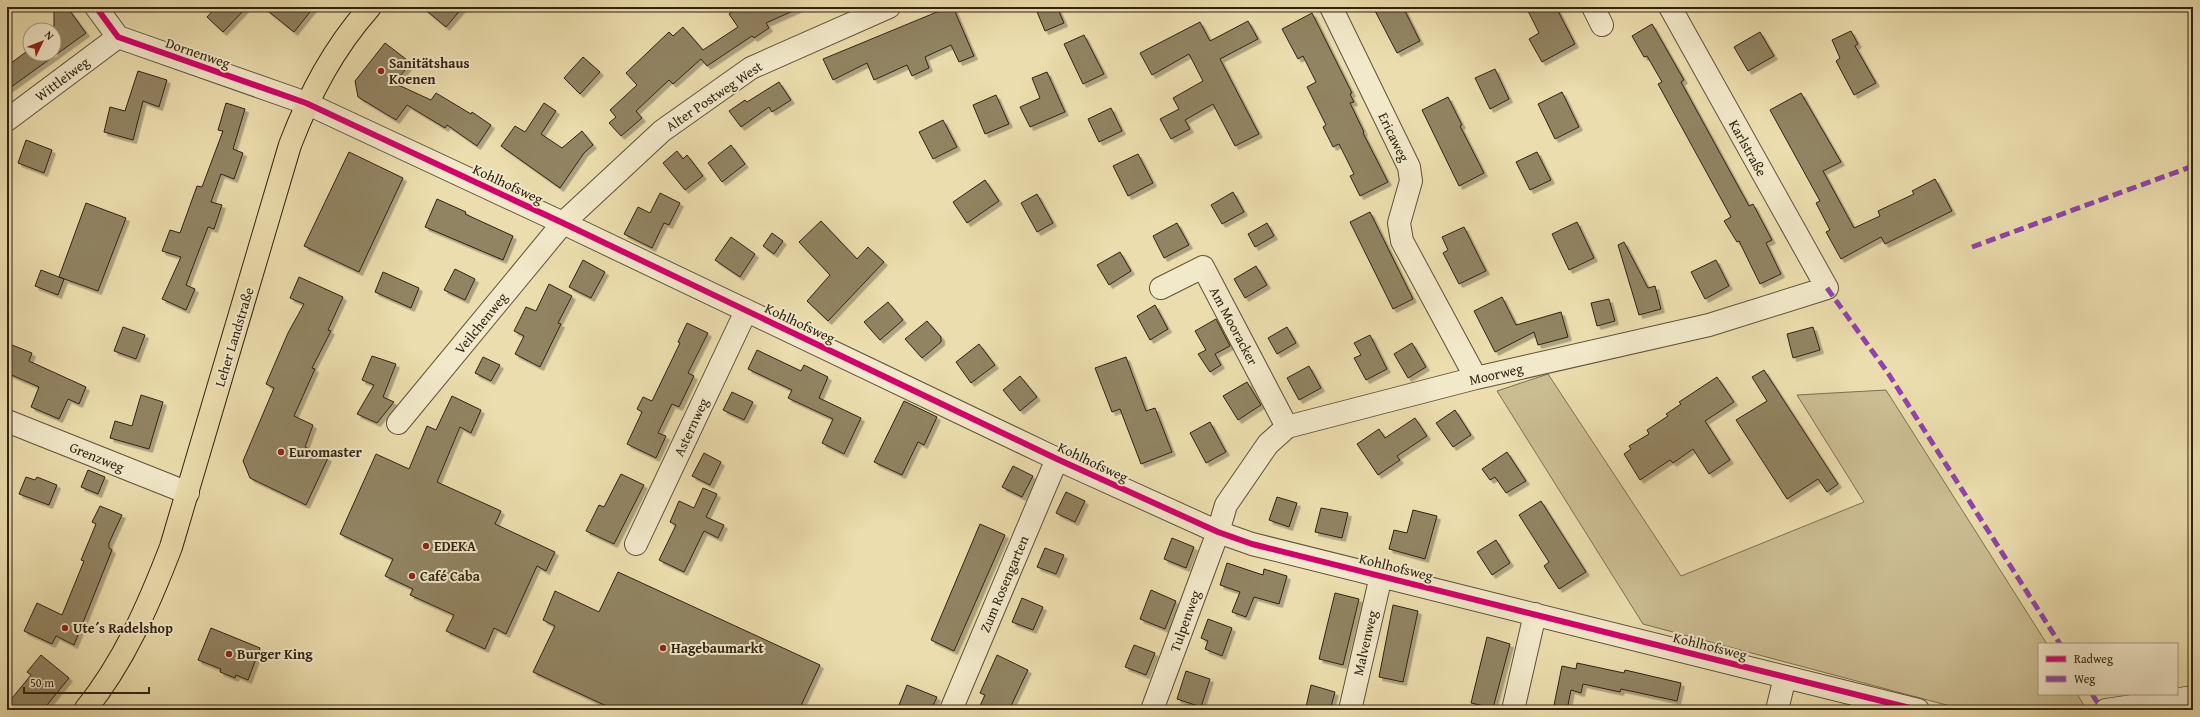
<svg xmlns="http://www.w3.org/2000/svg" width="2200" height="717" font-family="'Gentium Book Plus',serif">
<defs>
<filter id="shadow"><feDropShadow dx="3.5" dy="3.5" stdDeviation="0" flood-color="#0004"/></filter>
</defs>
<rect width="100%" height="100%" fill="#ebddad"/>
<filter id="stains"><feTurbulence type="fractalNoise" baseFrequency=".005" numOctaves="4"/><feColorMatrix values="0 0 0 0 .2 0 0 0 0 .09 0 0 0 0 .02 0 0 0 .5 -.17"/></filter>
<radialGradient id="worn" r=".72"><stop offset=".6" stop-color="#630" stop-opacity="0"/><stop offset="1" stop-color="#630" stop-opacity=".3"/></radialGradient>
<path fill="#cbbd92" stroke="#7d7052" d="M1548,374L1681,576L1864,502L1797,395L1886,390L2047,644H2039V694H2077L2085,707L2050,710H1965L1643,624L1497,391Z"/>
<path fill="#918462" stroke="#2f2311" filter="url(#shadow)" d="M54,7H67L86,33L7,90V66L30,49V54H54V30H49L54,26Z
M216,7H247L223,32L207,17Z
M263,7H314L294,32Z
M422,7H463L446,27Z
M739,7H802L766,23L769,28L754,38L752,36L707,66L701,59L673,84L669,80L636,111L642,118L621,136L609,123L616,117L610,110L637,85L626,73L669,32L673,36L683,27L703,50L738,27L729,14Z
M949,7H953L974,56L959,62L951,45L925,57L929,68L912,76L907,65L874,80L867,63L833,80L823,59Z
M1035,7H1057L1064,23L1045,31Z
M1373,7H1403L1420,41L1397,53Z
M1535,7H1556L1575,44L1542,62L1529,39L1539,33L1528,11Z
M1312,13L1352,93L1350,94L1354,102L1350,103L1364,132L1363,133L1388,182L1360,196L1350,176L1354,174L1339,144L1333,147L1323,127L1326,125L1307,87L1316,82L1303,56L1298,59L1282,29Z
M1248,21L1258,39L1220,59L1259,134L1235,146L1213,104L1185,120L1190,129L1171,139L1160,119L1179,109L1173,98L1203,81L1189,54L1152,75L1140,53L1200,22L1210,41Z
M1652,24L1684,80L1681,82L1749,206L1753,204L1772,240L1766,243L1781,274L1760,284L1739,241L1737,242L1724,221L1731,217L1658,84L1662,82L1647,56L1644,57L1632,36Z
M1851,31L1858,44L1855,46L1876,83L1854,95L1836,61L1840,58L1832,40Z
M1760,32L1774,56L1748,71L1734,47Z
M1084,35L1104,74L1083,84L1064,44Z
M385,43L411,63L394,83L431,100L436,93L471,114L472,112L491,125L477,146L447,125L445,128L407,105L396,120L358,97L355,81Z
M583,57L600,72L580,94L564,78Z
M1495,69L1509,99L1490,109L1475,78Z
M138,71L167,80L159,107L143,101L133,140L104,132L110,107L125,111Z
M1047,72L1065,112L1030,127L1020,107L1040,98L1032,78Z
M779,82L791,100L772,112L769,107L741,127L729,111L745,100L747,102Z
M1562,92L1579,127L1555,139L1538,104Z
M1801,93L1841,162L1823,171L1854,228L1880,216L1878,211L1914,194L1912,191L1935,179L1952,211L1885,244L1881,237L1841,259L1826,232L1830,230L1816,203L1820,201L1770,110Z
M996,95L1009,124L985,134L973,105Z
M1448,97L1462,125L1460,126L1484,173L1459,186L1422,110Z
M226,103L245,109L233,149L243,153L234,179L221,174L211,202L222,205L214,229L208,227L186,285L195,289L186,310L162,299L181,257L162,251L170,230L180,233L197,186L202,187L223,131L218,130Z
M544,103L556,111L541,134L562,148L582,131L593,145L584,153L560,188L501,146L515,126L525,132Z
M1111,108L1122,131L1099,142L1088,119Z
M943,120L957,147L933,159L919,132Z
M26,140L52,150L44,173L18,163Z
M731,145L745,164L722,182L708,163Z
M677,151L683,159L687,155L703,176L685,190L663,163Z
M349,152L403,178L359,272L304,246Z
M1537,152L1551,180L1530,190L1516,162Z
M1138,154L1153,183L1128,196L1113,166Z
M985,180L999,201L967,223L953,202Z
M1233,192L1244,212L1222,224L1211,205Z
M660,193L680,203L669,225L664,223L652,248L624,234L638,207L650,213Z
M1037,194L1053,223L1037,232L1021,203Z
M437,199L466,212L465,214L513,236L503,260L425,227Z
M86,203L126,218L98,291L59,277Z
M1370,212L1413,299L1393,309L1350,222Z
M821,221L857,259L868,247L884,262L828,321L807,301L830,275L799,242Z
M1577,222L1594,258L1569,270L1552,234Z
M1177,223L1189,245L1164,258L1153,236Z
M1267,223L1274,236L1255,247L1248,234Z
M1464,227L1486,271L1459,284L1443,253L1448,250L1442,237Z
M772,233L783,241L774,254L763,246Z
M731,237L755,254L740,277L715,260Z
M1624,242L1648,288L1655,286L1661,309L1639,315L1618,245Z
M1120,252L1131,271L1109,285L1097,265Z
M583,260L605,272L591,298L569,287Z
M1716,260L1729,286L1705,299L1691,272Z
M1256,266L1267,285L1245,298L1234,279Z
M455,269L475,279L465,300L444,290Z
M41,270L64,279L58,295L35,286Z
M383,272L419,288L411,308L375,292Z
M299,277L343,297L328,330L331,331L312,368L315,369L294,416L313,425L305,447L328,458L306,505L250,478L243,461L274,388L266,384L288,333L304,304L290,298Z
M549,284L572,296L558,323L561,324L540,367L515,354L524,336L514,331L526,307L536,311Z
M1502,297L1516,325L1561,312L1568,337L1538,345L1534,332L1495,352L1474,311Z
M1609,299L1615,321L1597,326L1591,303Z
M888,302L903,320L880,340L864,322Z
M1155,305L1168,329L1150,340L1137,316Z
M1216,319L1230,346L1215,354L1221,365L1210,372L1198,354L1206,350L1195,331Z
M927,321L941,337V342L922,358L905,339Z
M687,323L708,333L688,373L694,376L679,407L672,404L658,433L666,436L656,458L627,444L642,412L637,409L643,397L652,401L680,343L678,342Z
M123,327L145,335L136,359L114,351Z
M1287,327L1296,343L1277,354L1268,338Z
M1813,327L1820,350L1793,358L1787,334Z
M1370,335L1387,369L1366,380L1354,358L1361,355L1354,343Z
M7,343L32,353L29,361L86,387L79,404L68,399L59,419L31,407L39,387L7,373Z
M1412,343L1426,367L1408,378L1394,354Z
M979,344L995,365L971,383L956,362Z
M757,350L801,371L804,365L828,377L819,398L861,418L844,454L822,443L833,419L788,398L792,390L748,369Z
M372,356L396,364L383,397L394,402L377,423L357,414L374,385L362,380Z
M483,357L500,365L491,381L475,373Z
M1126,357L1146,411L1155,408L1172,452L1141,464L1120,409L1112,412L1095,368Z
M1309,366L1321,388L1299,400L1287,378Z
M1764,370L1838,484L1827,492L1818,479L1787,499L1736,420L1767,401L1752,377Z
M1020,376L1037,397L1020,411L1003,390Z
M1717,377L1734,402L1705,421L1730,460L1709,474L1693,449L1673,463L1670,460L1640,480L1624,454L1631,449L1629,446L1649,434L1647,430L1668,416L1666,414L1681,404L1679,402Z
M1247,382L1261,405L1238,420L1223,396Z
M732,392L753,402L744,420L723,410Z
M141,395L163,402L149,449L110,438L115,421L132,426Z
M452,396L481,410L471,433L460,427L437,482L501,511L495,524L555,552L546,571L537,566L506,634L494,628L485,649L446,631L454,615L410,595L413,589L385,576L393,559L340,534L376,454L409,469L427,426L436,430Z
M904,401L937,417L924,445L918,442L902,475L874,462Z
M1455,410L1471,435L1453,447L1436,423Z
M1415,418L1427,436L1397,456L1400,460L1378,475L1357,444L1379,429L1385,438Z
M1210,422L1226,452L1206,463L1190,433Z
M1507,452L1526,481L1506,493L1495,477L1490,480L1482,469Z
M704,453L721,462L710,485L692,476Z
M1013,466L1033,476L1022,497L1002,487Z
M88,470L105,477L98,494L81,487Z
M621,474L644,485L614,544L586,531L599,505L604,507Z
M26,477L35,480L37,477L57,485L49,505L19,494Z
M703,488L717,494L706,517L724,525L718,538L704,531L684,572L659,560L676,525L670,522L679,501L694,508Z
M1066,492L1085,501L1075,522L1056,513Z
M1277,497L1297,503L1289,527L1269,520Z
M1541,501L1586,572L1559,589L1544,566L1549,562L1519,515Z
M100,506L122,515L109,543V548L112,550L74,645L56,636L52,644L24,631L37,603L62,615L84,561L81,560L96,524L92,522Z
M1321,508L1348,513L1342,538L1315,532Z
M1413,510L1437,516L1425,559L1389,549L1394,530L1407,533Z
M980,524L1005,535L954,651L931,640Z
M1172,538L1194,547L1186,568L1164,559Z
M1496,540L1510,563L1492,575L1477,552Z
M1045,548L1064,555L1056,574L1037,567Z
M1227,563L1263,575L1264,569L1287,576L1279,604L1254,597L1246,617L1232,612L1240,592L1220,585Z
M618,572L820,665L799,710H615L533,672L555,626L543,620L555,591L599,612Z
M1151,590L1176,601L1165,629L1140,619Z
M1335,593L1359,599L1343,665L1319,659Z
M1022,598L1043,607L1033,630L1012,622Z
M1393,605L1418,611L1403,682L1379,677Z
M1208,619L1232,628L1222,656L1205,649L1208,641L1201,638Z
M211,628L260,648L248,680L236,675L235,678L220,672L221,669L198,660Z
M1487,637L1510,644L1493,708L1471,703Z
M1134,645L1155,653L1146,675L1125,667Z
M41,655L69,678L43,710H16L8,703L31,675L27,672Z
M997,655L1028,670L1009,710H978L985,695L980,693Z
M1577,663L1624,673L1625,670L1681,683L1677,701L1621,689L1620,692L1583,684L1581,693L1571,690L1567,710H1553L1562,666L1576,669Z
M1186,671L1210,679L1201,707L1177,699Z
M907,685L937,697L931,710H911L899,705Z
M1311,685L1335,692L1330,710H1319L1306,707Z"/>
<g fill="none" stroke-linecap="round" stroke-linejoin="round">
<g stroke="#5e5238" stroke-width="24">
<path id="minor" d="M96,7L118,37L306,103L563,223L1057,459L1218,532L1252,544L1918,710
M1331,7L1409,167L1411,181L1399,223L1402,241L1476,378
M1593,7L1602,25
M7,120L118,37
M1161,288L1203,267L1287,427
M7,421L188,493
M398,423L563,223L662,131L751,68L889,7
M636,544L746,311
M951,710L1057,459
M1152,710L1218,532L1226,505L1268,444L1287,427L1476,378L1709,325L1827,288L1670,7
M1350,710L1381,576
M1513,710L1535,614
M1777,710L1785,677
M2106,710L2193,697"/>
</g>
<g stroke="#2f2311" stroke-width="24">
<path id="major" d="M85,710C124,662 149,604 171,547L290,145C310,93 333,49 370,7"/>
</g>
<use href="#minor" stroke="#f2e9ca" stroke-width="22"/>
<use href="#major" stroke="#ebddad" stroke-width="22"/>
<path stroke="#8e44ad" stroke-width="5" stroke-dasharray="10 5" stroke-linecap="butt" d="M1972,247L2193,166
M1827,288L1888,373L2060,644
M2092,694L2102,710"/>
<g stroke="#f2e9ca" stroke-width="8">
<path id="cycleway" d="M96,7L118,37L306,103L563,223L1057,459L1218,532L1252,544L1918,710"/>
</g>
<use href="#cycleway" stroke="#d6006c" stroke-width="6"/>
</g>
<g fill="#8f2418" stroke="#f2e9ca" stroke-width="1.5">
<circle cx="381" cy="71" r="4"/>
<circle cx="281" cy="452" r="4"/>
<circle cx="426" cy="546" r="4"/>
<circle cx="412" cy="576" r="4"/>
<circle cx="65" cy="628" r="4"/>
<circle cx="663" cy="648" r="4"/>
<circle cx="229" cy="654" r="4"/>
</g>
<g text-anchor="middle" dominant-baseline="central" stroke-width="4" stroke-linejoin="round" paint-order="stroke">
<g font-size="14" fill="#2f2311" stroke="#f2e9ca">
<text transform="translate(198 53) rotate(19)">Dornenweg</text>
<text transform="translate(62 79) rotate(-37)">Wittleiweg</text>
<text transform="translate(714 96) rotate(-34)">Alter Postweg West</text>
<text transform="translate(1394 137) rotate(64)">Ericaweg</text>
<text transform="translate(1748 148) rotate(61)">Karlstraße</text>
<text transform="translate(508 184) rotate(25)">Kohlhofsweg</text>
<text transform="translate(481 323) rotate(-51)">Veilchenweg</text>
<text transform="translate(800 323) rotate(25)">Kohlhofsweg</text>
<text transform="translate(1234 326) rotate(62)">Am Mooracker</text>
<text transform="translate(234 337) rotate(-73)">Leher Landstraße</text>
<text transform="translate(1496 374) rotate(-13)">Moorweg</text>
<text transform="translate(691 427) rotate(-65)">Asternweg</text>
<text transform="translate(97 457) rotate(22)">Grenzweg</text>
<text transform="translate(1093 462) rotate(25)">Kohlhofsweg</text>
<text transform="translate(1396 567) rotate(14)">Kohlhofsweg</text>
<text transform="translate(1004 584) rotate(-67)">Zum Rosengarten</text>
<text transform="translate(1185 621) rotate(-70)">Tulpenweg</text>
<text transform="translate(1365 643) rotate(-77)">Malvenweg</text>
<text transform="translate(1710 646) rotate(14)">Kohlhofsweg</text>
</g>
<g font-size="14" font-weight="bold" fill="#2f2311" stroke="#f2e9ca" text-anchor="start">
<text x="389" y="63">Sanitätshaus<tspan x="389" dy="16">Koenen</tspan></text>
<text x="289" y="452">Euromaster</text>
<text x="434" y="546">EDEKA</text>
<text x="420" y="576">Café Caba</text>
<text x="73" y="628">Ute´s Radelshop</text>
<text x="671" y="648">Hagebaumarkt</text>
<text x="237" y="654">Burger King</text>
</g>
</g>
<rect width="2200" height="717" fill="none" stroke="#ebddad" stroke-width="24"/>
<rect x="8" y="8" width="2184" height="701" fill="none" stroke="#2f2311" stroke-width="2"/>
<rect x="12" y="12" width="2176" height="693" fill="none" stroke="#2f2311"/>
<rect x="2038" y="643" width="140" height="52" fill="#f2e9ca" stroke="#a49a80"/>
<rect x="2046" y="656" width="20" height="6" fill="#d6006c" stroke="#a49a80"/>
<text x="2074" y="663" font-size="12" fill="#2f2311">Radweg</text>
<rect x="2046" y="676" width="20" height="6" fill="#8e44ad" stroke="#a49a80"/>
<text x="2074" y="683" font-size="12" fill="#2f2311">Weg</text>
<g transform="translate(42 42) rotate(47)"><circle r="19" fill="#f2e9ca" stroke="#a49a80"/>
<path d="M0-3L7 15L0 10L-7 15Z" fill="#8f2418"/>
<text y="-6" font-size="11" font-weight="bold" text-anchor="middle" fill="#2f2311">N</text>
</g>
<path d="M24 687v6h125v-6" fill="none" stroke="#2f2311" stroke-width="2"/>
<text x="30" y="687" font-size="12" fill="#2f2311" stroke="#f2e9ca" stroke-width="3" paint-order="stroke">50 m</text>
<rect width="100%" height="100%" filter="url(#stains)"/>
<rect width="100%" height="100%" fill="url(#worn)"/>
</svg>
